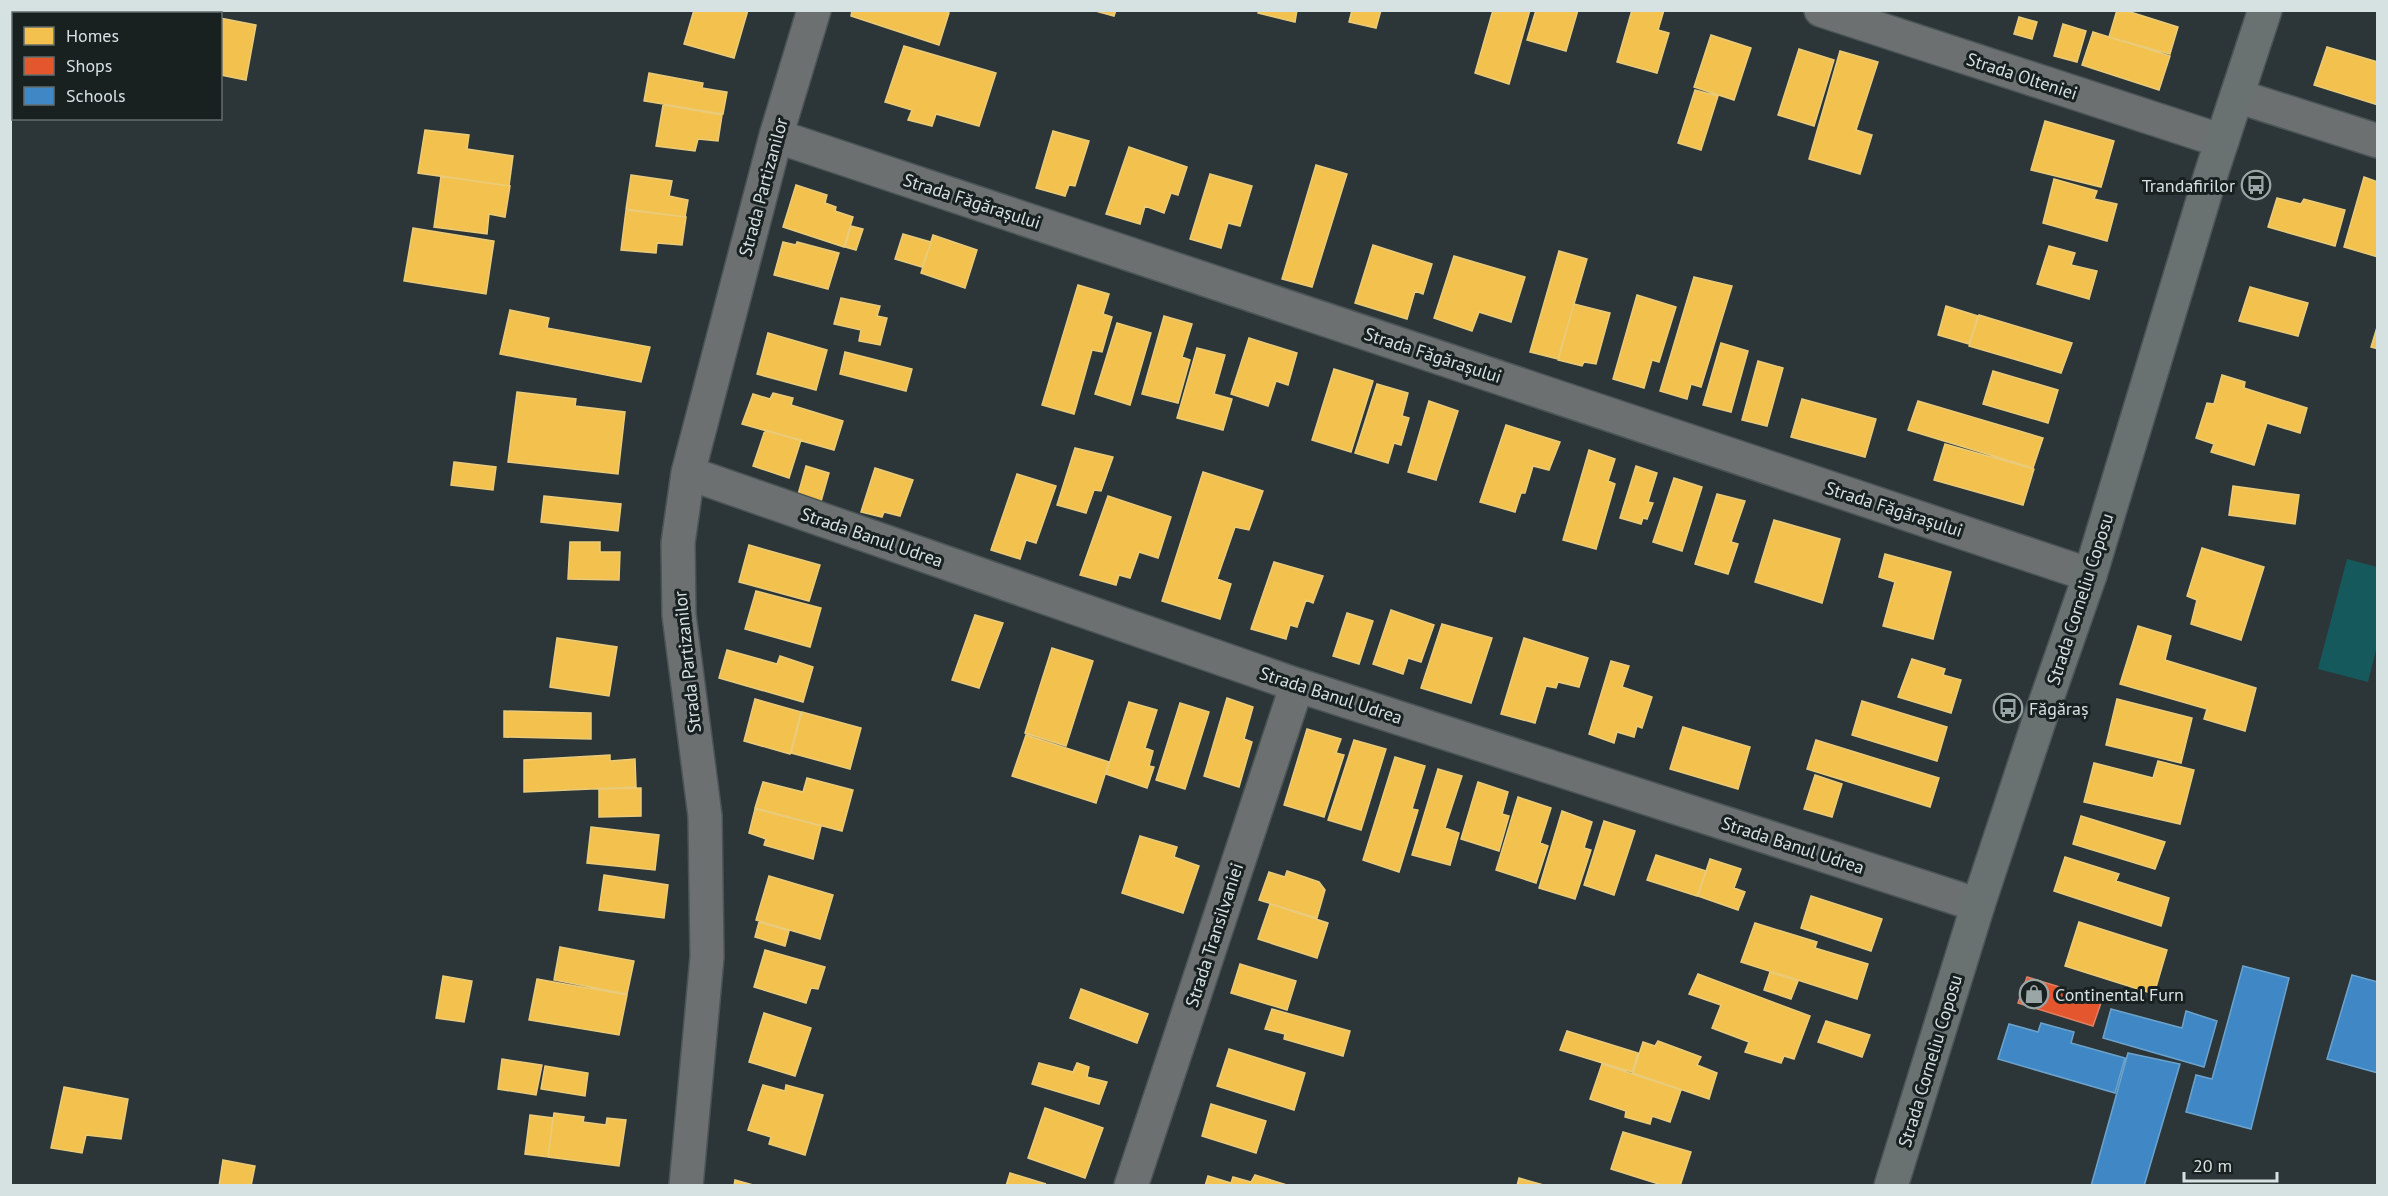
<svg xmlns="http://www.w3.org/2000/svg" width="2388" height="1196" font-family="'PT Sans',sans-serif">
<rect width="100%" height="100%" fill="#2c3638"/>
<path fill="#16595c" d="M2347,559L2377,567V646L2368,682L2318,669Z"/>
<path fill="#f2c14e" stroke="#eacb7a" stroke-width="1.5" d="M50,10H59L78,14H49Z
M174,10H181L196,14H174Z
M694,10H748L734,58L684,44Z
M852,10H941L949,13L939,45L851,16Z
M1092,10H1116L1114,16Z
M1259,10H1297L1295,22L1258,13Z
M1352,10H1381L1376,28L1349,22Z
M1493,10H1530L1509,84L1475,73Z
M1536,10H1578L1566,51L1527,40Z
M1632,10H1664L1658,30L1669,33L1657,73L1617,62Z
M2117,10H2124L2178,27L2170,54L2109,37Z
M2019,17L2037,22L2032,39L2014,34Z
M220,18L256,25L246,80L220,75Z
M2063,24L2086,31L2077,62L2054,56Z
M2093,32L2170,56L2159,90L2082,65Z
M1711,35L1751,48L1734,100L1694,87Z
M904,46L996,73L979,126L936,114L932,126L908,120L912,110L885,102Z
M2327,47L2378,62V105L2314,85Z
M1799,49L1834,60L1814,126L1778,115Z
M1840,51L1878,62L1856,130L1872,135L1860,174L1809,159Z
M649,73L703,83L702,88L727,92L723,114L644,101Z
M1695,90L1718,96L1701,150L1678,143Z
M663,105L722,115L718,141L698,139L695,151L656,146Z
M2045,121L2114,141L2101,187L2031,170Z
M425,130L469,135L467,149L513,156L509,186L418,173Z
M1053,131L1089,141L1075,186L1069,185L1065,196L1036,188Z
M1129,147L1187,167L1178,195L1171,193L1164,213L1145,206L1140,224L1106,214Z
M1316,165L1347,174L1312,287L1282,279Z
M1210,174L1252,186L1240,226L1228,223L1221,248L1190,239Z
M631,175L672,181L669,196L688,200L685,217L626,209Z
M441,176L510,186L505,217L489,214L487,234L434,227Z
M2364,177L2378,182V257L2344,247Z
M2054,179L2097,191L2094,199L2117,204L2107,241L2043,223Z
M796,185L827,195L825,203L836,207L835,211L853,217L844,247L783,227Z
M2277,198L2301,204L2304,199L2345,210L2335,246L2268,227Z
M626,210L686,217L682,245L657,243L656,253L621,250Z
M851,226L863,229L856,250L845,247Z
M413,228L494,241L486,294L404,281Z
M903,234L931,242L922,267L895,259Z
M933,235L977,250L965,288L921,273Z
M783,242L796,245L797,242L839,253L828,289L774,275Z
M1373,245L1432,264L1423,294L1415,291L1407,319L1355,303Z
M2049,246L2075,253L2071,265L2097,271L2089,299L2037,284Z
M1559,251L1587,259L1558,359L1530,352Z
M1454,256L1525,277L1511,322L1479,312L1472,331L1434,318Z
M1694,277L1732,286L1701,387L1691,384L1687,399L1660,391Z
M1078,285L1109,294L1103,314L1112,317L1102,352L1092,350L1074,414L1042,405Z
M2250,287L2308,303L2298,336L2239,321Z
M1637,295L1676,307L1659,362L1652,360L1644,388L1613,379Z
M841,298L880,306L877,316L887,318L880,345L859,341L861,330L834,324Z
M1574,304L1610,313L1596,364L1584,362L1582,366L1558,360Z
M1946,306L1978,316L1969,344L1938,335Z
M510,310L549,318L547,328L650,347L641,382L500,354Z
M1979,315L2072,343L2061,373L1969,346Z
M1164,316L1192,324L1182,357L1190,360L1178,403L1142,394Z
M1117,323L1151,333L1130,405L1095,394Z
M2378,324V349L2371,347Z
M768,333L827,350L816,390L757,374Z
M1249,338L1297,353L1288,385L1276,381L1268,406L1231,394Z
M1721,343L1748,351L1731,412L1703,405Z
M1197,348L1225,355L1214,394L1232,399L1223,430L1177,418Z
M845,352L912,369L906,391L840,374Z
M1758,361L1783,368L1767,426L1742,420Z
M1334,369L1373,381L1351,452L1312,440Z
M1993,371L2058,390L2048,423L1983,404Z
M2222,375L2245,382L2244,388L2307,408L2300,433L2267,423L2254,465L2211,452L2214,444L2196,438L2207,403L2214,404Z
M1377,384L1408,393L1402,416L1409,418L1401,445L1394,443L1388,463L1355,453Z
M517,392L576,399L575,406L625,412L618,474L508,462Z
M773,393L793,398L791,405L843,421L834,450L742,424L753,394L770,399Z
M1802,399L1876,419L1865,457L1791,437Z
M1429,401L1458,411L1436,480L1408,472Z
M1918,401L2043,438L2033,468L1908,430Z
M1506,425L1560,442L1549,470L1533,466L1525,493H1521L1515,512L1480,502Z
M765,430L801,440L789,478L753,466Z
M1945,444L2034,469L2023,505L1934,480Z
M1075,448L1113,457L1101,491L1094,490L1086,513L1057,505Z
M1589,450L1615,459L1608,481L1615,484L1596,549L1563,540Z
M454,462L496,467L493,490L451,485Z
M806,466L829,473L820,505L797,498Z
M1636,466L1657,473L1648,502L1653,503L1647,519L1643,518L1641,524L1620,518Z
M875,468L913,480L900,516L884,512L882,517L861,512Z
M1203,472L1263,491L1249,530L1235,527L1217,579L1231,584L1220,619L1162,601Z
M1017,474L1056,486L1036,543L1026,540L1020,559L991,550Z
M1674,478L1702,487L1682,551L1653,542Z
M2233,486L2299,495L2295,524L2229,515Z
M1717,494L1745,501L1731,542L1738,544L1728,574L1695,564Z
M544,496L621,504L618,531L541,522Z
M1108,496L1171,517L1158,558L1139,552L1130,578L1119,575L1116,585L1080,575Z
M1774,520L1840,539L1822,603L1755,582Z
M570,542H600V552H620L619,580L568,579Z
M749,545L820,565L809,601L739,582Z
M2202,548L2264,567L2241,640L2191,624L2197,600L2187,596Z
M1885,554L1951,572L1933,639L1883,626L1895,582L1879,577Z
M1274,562L1323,576L1313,603L1306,600L1297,627L1290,625L1286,639L1251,629Z
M756,591L821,608L810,647L745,629Z
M1391,610L1434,625L1421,662L1408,658L1403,674L1373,664Z
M1347,613L1373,621L1359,664L1333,656Z
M975,615L1003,623L979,688L952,680Z
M1442,624L1492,638L1471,703L1421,688Z
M2138,626L2171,636L2165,660L2256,688L2245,731L2204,719L2207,709L2120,684Z
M557,638L617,647L609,696L550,687Z
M1524,638L1588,658L1579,687L1558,682L1556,688L1546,686L1535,723L1501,714Z
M1052,648L1093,661L1066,746L1025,733Z
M727,650L777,664L780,656L813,667L803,702L719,678Z
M1912,659L1945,669L1943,675L1961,680L1951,713L1898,697Z
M1611,661L1629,666L1622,687L1652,697L1642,728L1637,726L1634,737L1617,732L1614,743L1589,734Z
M1227,698L1253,707L1244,739L1252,742L1239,787L1204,776Z
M755,699L801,712L790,754L744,741Z
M2117,699L2192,718L2181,763L2106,745Z
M1862,701L1947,727L1937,761L1852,735Z
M1129,702L1157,710L1145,748L1153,751L1149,766L1154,767L1147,788L1106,774Z
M1180,703L1209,712L1185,789L1156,780Z
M504,711L591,713V739L504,737Z
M802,712L861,728L850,769L791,753Z
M1683,727L1750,747L1738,789L1670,769Z
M1307,729L1341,739L1336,753L1344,755L1324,817L1284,805Z
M1026,735L1109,762L1096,803L1012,776Z
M1354,740L1386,749L1361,830L1328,820Z
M1816,740L1939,778L1930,807L1807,769Z
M610,755V761L635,759L636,787L524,792V760Z
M1395,757L1425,766L1412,809L1418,810L1399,872L1363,860Z
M2158,761L2194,770L2180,824L2084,802L2094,763L2153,778Z
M1438,769L1462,776L1445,828L1459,833L1450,865L1412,855Z
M1815,775L1842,784L1832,817L1804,809Z
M807,778L853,790L842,831L755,808L763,782L803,792Z
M1478,782L1508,792L1502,814L1509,816L1499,851L1461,839Z
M641,788V816L599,817V789Z
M1518,797L1551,808L1540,843L1548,846L1536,883L1496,870Z
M755,809L821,826L813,859L764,845L766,839L749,833Z
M1562,811L1592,822L1584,848L1591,850L1575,899L1539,888Z
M2081,816L2165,842L2155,869L2073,844Z
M1604,821L1635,831L1614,895L1584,885Z
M591,827L659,835L655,870L587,863Z
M1140,836L1177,847L1174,857L1199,866L1183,913L1122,893Z
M1656,855L1706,871L1697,896L1647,880Z
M2065,857L2119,874L2116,881L2169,898L2161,926L2054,891Z
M1710,859L1741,869L1734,888L1745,892L1738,910L1698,896Z
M1287,871L1319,882L1325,890L1317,918L1259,900L1269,872L1285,877Z
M604,875L668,885L664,918L599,910Z
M769,876L833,895L820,939L756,920Z
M1811,896L1882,919L1871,951L1801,928Z
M1270,904L1328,923L1317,958L1258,939Z
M759,922L789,931L785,946L755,937Z
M2079,922L2167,950L2154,994L2065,966Z
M1755,923L1817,942L1815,948L1868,964L1857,999L1741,962Z
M560,947L634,961L627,994L554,980Z
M765,950L825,967L818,989L811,988L806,1003L754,987Z
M1240,964L1296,981L1287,1010L1231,993Z
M1770,972L1798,981L1791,999L1764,990Z
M1698,974L1810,1016L1794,1059L1784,1056L1781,1063L1745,1052L1749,1042L1712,1028L1721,1005L1689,994Z
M443,976L472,981L464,1022L436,1018Z
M537,979L627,995L619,1035L529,1020Z
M1081,989L1148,1014L1137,1043L1070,1018Z
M1272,1009L1350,1031L1343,1056L1284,1039L1285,1034L1265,1029Z
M764,1013L811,1028L795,1076L749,1062Z
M1826,1021L1870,1035L1862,1057L1818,1042Z
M1567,1031L1638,1053L1632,1072L1560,1050Z
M1658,1041L1701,1057L1697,1065L1717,1073L1709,1099L1633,1073L1643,1042L1655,1046Z
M1229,1049L1305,1073L1294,1110L1217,1086Z
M502,1059L542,1065L536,1095L498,1089Z
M1039,1063L1073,1072L1077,1063L1089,1067L1087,1077L1107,1082L1099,1104L1032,1084Z
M1602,1064L1681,1090L1670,1122L1652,1116L1650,1124L1625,1117L1626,1111L1590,1099Z
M545,1066L588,1073L585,1096L541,1089Z
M763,1085L785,1091L786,1085L823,1095L805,1155L769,1144L771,1137L748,1130Z
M64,1087L128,1099L121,1139L86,1135L82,1153L51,1148Z
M1211,1104L1266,1121L1256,1153L1202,1136Z
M1045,1108L1103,1128L1085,1178L1028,1158Z
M554,1113L584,1117L583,1122L606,1125L607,1118L626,1120L619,1166L548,1157Z
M530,1115L553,1118L548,1157L525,1154Z
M1623,1132L1691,1152L1680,1186H1665L1611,1169Z
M223,1160L255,1166L251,1186H219Z
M1010,1173L1046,1184L1006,1186Z
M1255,1175L1290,1186H1205L1208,1176L1231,1183L1233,1177L1251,1182Z
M1519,1178L1547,1186H1517Z
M735,1180L753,1185L755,1186H734Z"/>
<path fill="#e4572e" stroke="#e08064" stroke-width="1.5" d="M2027,977L2102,1000L2093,1026L2018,1003Z"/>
<path fill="#3f88c5" stroke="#6ca3ce" stroke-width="1.5" d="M2243,966L2289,978L2251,1129L2186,1112L2196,1075L2212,1079Z
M2352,975L2378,982V1073L2327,1059Z
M2111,1009L2182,1028L2186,1011L2217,1021L2204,1067L2103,1038Z
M2041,1023L2074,1032L2071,1043L2125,1058L2115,1093L1998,1059L2009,1024L2038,1032Z
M2128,1053L2180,1064L2144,1186H2091Z"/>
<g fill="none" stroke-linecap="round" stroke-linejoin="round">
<g stroke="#4b5456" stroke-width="36">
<path id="minor" d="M1821,10L2222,141
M38,14L40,10
M10,53L14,50
M2237,96L2378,141
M776,136L2090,575
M688,473L1297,685L1978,905
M686,1186L707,957L705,816L679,615L678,543L688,473L776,136L814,10
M1131,1186L1297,685"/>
</g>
<g stroke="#4b5456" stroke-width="36">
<path id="major" d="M1891,1186L1978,905L2039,721L2090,575L2211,174L2265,10"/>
</g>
<use href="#minor" stroke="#6c7070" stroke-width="33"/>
<use href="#major" stroke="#697171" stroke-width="33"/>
</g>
<defs>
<g id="bus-ring" transform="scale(1.5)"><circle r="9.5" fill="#182020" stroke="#9aa5a6" stroke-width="1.5"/><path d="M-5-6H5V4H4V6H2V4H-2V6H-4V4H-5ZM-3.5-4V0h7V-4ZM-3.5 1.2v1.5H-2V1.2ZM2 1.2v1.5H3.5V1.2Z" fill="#9aa5a6"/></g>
<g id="shop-ring" transform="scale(1.5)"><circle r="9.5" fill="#182020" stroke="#9aa5a6" stroke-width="1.5"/><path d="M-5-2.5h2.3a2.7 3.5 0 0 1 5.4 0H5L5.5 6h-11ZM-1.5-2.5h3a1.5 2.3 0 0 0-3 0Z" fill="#9aa5a6"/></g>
</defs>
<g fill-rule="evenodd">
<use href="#bus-ring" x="2256" y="185"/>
<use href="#bus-ring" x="2008" y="708"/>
<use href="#shop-ring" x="2034" y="994"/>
</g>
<g text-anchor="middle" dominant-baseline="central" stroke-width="6" stroke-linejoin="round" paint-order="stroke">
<g font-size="18" fill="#d6e1e2" stroke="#182020">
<text transform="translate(2022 76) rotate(18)">Strada Olteniei</text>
<text transform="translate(763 187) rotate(-75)">Strada Partizanilor</text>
<text transform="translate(972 201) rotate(18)">Strada Făgărașului</text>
<text transform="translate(1433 355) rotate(18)">Strada Făgărașului</text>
<text transform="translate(1894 509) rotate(18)">Strada Făgărașului</text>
<text transform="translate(872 537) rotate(19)">Strada Banul Udrea</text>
<text transform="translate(2080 599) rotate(-72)">Strada Corneliu Coposu</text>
<text transform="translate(687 662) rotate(-96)">Strada Partizanilor</text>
<text transform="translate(1331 695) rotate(18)">Strada Banul Udrea</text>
<text transform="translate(1793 845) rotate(18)">Strada Banul Udrea</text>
<text transform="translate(1214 935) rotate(-72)">Strada Transilvaniei</text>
<text transform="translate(1930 1061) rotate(-73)">Strada Corneliu Coposu</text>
</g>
<g font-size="18" fill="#d6e1e2" stroke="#182020" text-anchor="start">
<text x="2235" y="185" text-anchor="end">Trandafirilor</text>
<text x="2029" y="708">Făgăraș</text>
<text x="2055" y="994">Continental Furn</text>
</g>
</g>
<rect width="2388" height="1196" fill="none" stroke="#d6e1e2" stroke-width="24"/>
<rect x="12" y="12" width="210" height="108" fill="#182020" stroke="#646d6e" stroke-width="1.5"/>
<rect x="24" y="27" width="30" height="18" fill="#f2c14e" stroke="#646d6e" stroke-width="1.5"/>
<text x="66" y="42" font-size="18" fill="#d6e1e2">Homes</text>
<rect x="24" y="57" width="30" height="18" fill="#e4572e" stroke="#646d6e" stroke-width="1.5"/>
<text x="66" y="72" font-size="18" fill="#d6e1e2">Shops</text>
<rect x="24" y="87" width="30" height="18" fill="#3f88c5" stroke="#646d6e" stroke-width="1.5"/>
<text x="66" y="102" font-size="18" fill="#d6e1e2">Schools</text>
<path d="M2184 1172v9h93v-9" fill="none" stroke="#d6e1e2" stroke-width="3"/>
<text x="2193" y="1172" font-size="18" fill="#d6e1e2" stroke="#182020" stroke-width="4.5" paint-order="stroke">20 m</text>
</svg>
